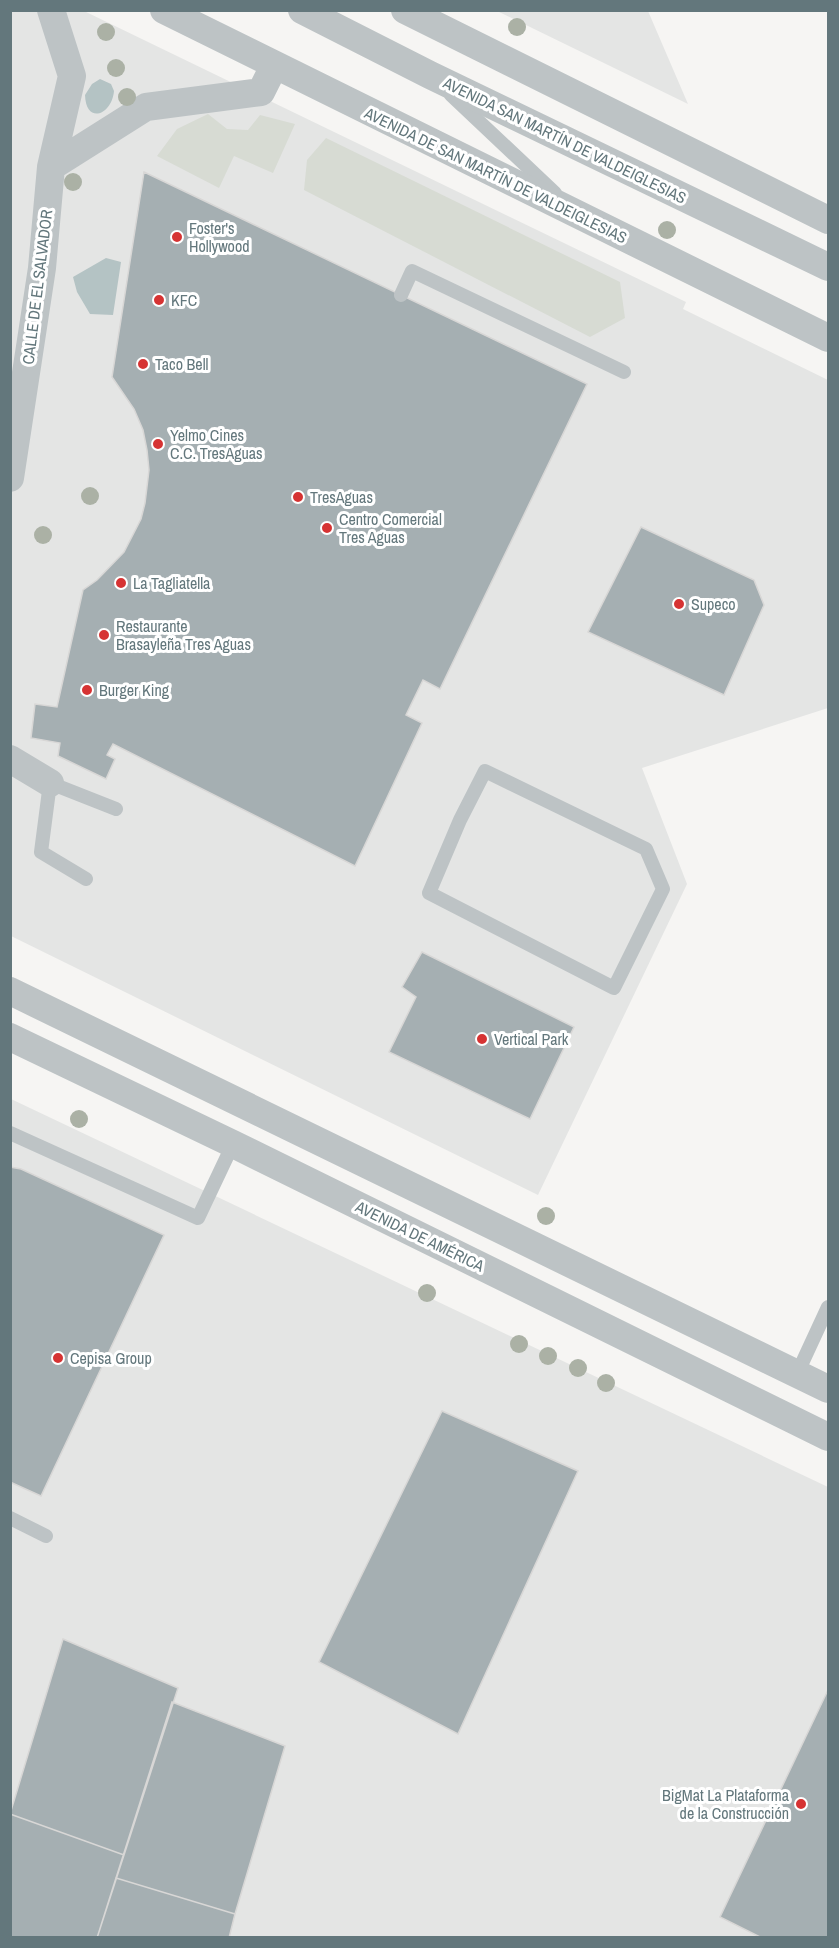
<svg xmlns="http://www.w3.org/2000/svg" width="839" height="1948" font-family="'Archivo Narrow',sans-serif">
<rect width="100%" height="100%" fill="#f6f5f3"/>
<path fill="#e4e5e4" d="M10,11H84L686,302L683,309L828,380V708L642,768L687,884L538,1195L11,936Z
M497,11H648L688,104Z
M11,1099L828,1487V1937L11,1938Z"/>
<path fill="#d7dbd3" d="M208,114L227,129L248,130L260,115L295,124L273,173L234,156L219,188L157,156L177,129Z
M326,138L620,282L625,318L590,337L304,190L307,160Z"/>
<path fill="#b4c3c4" d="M100,79L111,84L114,91C112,115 86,125 85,95L92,84Z
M106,258L121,262L113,315L90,314L77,292L73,277Z"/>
<path fill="#a5afb2" stroke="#d8d7d6" stroke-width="1.5" d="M144,172L587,384L440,689L423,680L406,715L422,723L355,866L113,744L107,755L115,759L106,779L58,756L60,743L31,738L35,704L57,707L83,590L97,580L124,552L141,519L145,503L149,470L147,450L143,430L134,409L112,377Z
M641,527L754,580L764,605L724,695L588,632Z
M422,952L574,1027L530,1119L389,1052L416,997L402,987Z
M10,1167L21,1169L164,1235L41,1496L10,1482Z
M442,1411L578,1471L458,1734L319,1662Z
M63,1639L178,1688L124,1855L10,1814Z
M828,1690V1938H762L720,1917Z
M172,1702L285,1746L235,1914L116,1878Z
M10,1814L124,1855L97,1938H10Z
M116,1878L235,1914L229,1938H97Z"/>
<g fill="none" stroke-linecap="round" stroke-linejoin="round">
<path stroke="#bdc3c5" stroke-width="14" d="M451,95L555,193
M401,295L412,271L624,372
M485,771L646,849L663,889L614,988L429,893L460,820Z
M86,879L41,852L50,783L116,809
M10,1133L198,1218L233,1144
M797,1374L828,1307
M10,1518L46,1536"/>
<path stroke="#bdc3c5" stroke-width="28" d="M164,10L828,338
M302,10L430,75L828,267
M405,10L828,220
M51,167L146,107L261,92L274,66
M10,478L42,268L51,167L72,76L51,10
M10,759L50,783
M10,991L828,1389
M10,1037L233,1144L828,1437"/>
</g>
<g fill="#abb1a5">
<circle cx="517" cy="27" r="9"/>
<circle cx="106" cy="32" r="9"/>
<circle cx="116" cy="68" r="9"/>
<circle cx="127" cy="97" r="9"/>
<circle cx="73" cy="182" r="9"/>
<circle cx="667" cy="230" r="9"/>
<circle cx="90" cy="496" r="9"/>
<circle cx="43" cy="535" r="9"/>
<circle cx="79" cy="1119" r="9"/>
<circle cx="546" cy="1216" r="9"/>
<circle cx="427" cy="1293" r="9"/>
<circle cx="519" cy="1344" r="9"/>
<circle cx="548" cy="1356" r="9"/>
<circle cx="578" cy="1368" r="9"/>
<circle cx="606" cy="1383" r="9"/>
</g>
<g fill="#d63333" stroke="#fff" stroke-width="2">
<circle cx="177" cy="237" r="6"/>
<circle cx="159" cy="300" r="6"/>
<circle cx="143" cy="364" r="6"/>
<circle cx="158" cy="444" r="6"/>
<circle cx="298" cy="497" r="6"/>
<circle cx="327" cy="528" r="6"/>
<circle cx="121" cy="583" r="6"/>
<circle cx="679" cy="604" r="6"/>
<circle cx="104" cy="635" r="6"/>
<circle cx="87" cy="690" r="6"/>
<circle cx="482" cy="1039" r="6"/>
<circle cx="58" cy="1358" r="6"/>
<circle cx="801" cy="1804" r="6"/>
</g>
<g text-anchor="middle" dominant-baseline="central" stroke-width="6" stroke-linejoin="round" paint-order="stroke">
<g font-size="16" fill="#63777c" stroke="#fff">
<text transform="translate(565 140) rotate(26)">AVENIDA SAN MARTÍN DE VALDEIGLESIAS</text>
<text transform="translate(496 175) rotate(26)">AVENIDA DE SAN MARTÍN DE VALDEIGLESIAS</text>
<text transform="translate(37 287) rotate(-83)">CALLE DE EL SALVADOR</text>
<text transform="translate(420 1236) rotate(26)">AVENIDA DE AMÉRICA</text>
</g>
<g font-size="16" fill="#63777c" stroke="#fff" text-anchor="start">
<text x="189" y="228">Foster's<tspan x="189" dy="18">Hollywood</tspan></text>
<text x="171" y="300">KFC</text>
<text x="155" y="364">Taco Bell</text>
<text x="170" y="435">Yelmo Cines<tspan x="170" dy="18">C.C. TresAguas</tspan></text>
<text x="310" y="497">TresAguas</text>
<text x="339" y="519">Centro Comercial<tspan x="339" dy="18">Tres Aguas</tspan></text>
<text x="133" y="583">La Tagliatella</text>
<text x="691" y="604">Supeco</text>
<text x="116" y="626">Restaurante<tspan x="116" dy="18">Brasayleña Tres Aguas</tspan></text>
<text x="99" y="690">Burger King</text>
<text x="494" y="1039">Vertical Park</text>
<text x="70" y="1358">Cepisa Group</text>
<text x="789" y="1795" text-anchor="end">BigMat La Plataforma<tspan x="789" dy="18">de la Construcción</tspan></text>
</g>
</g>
<rect width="839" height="1948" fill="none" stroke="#63777c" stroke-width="24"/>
</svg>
